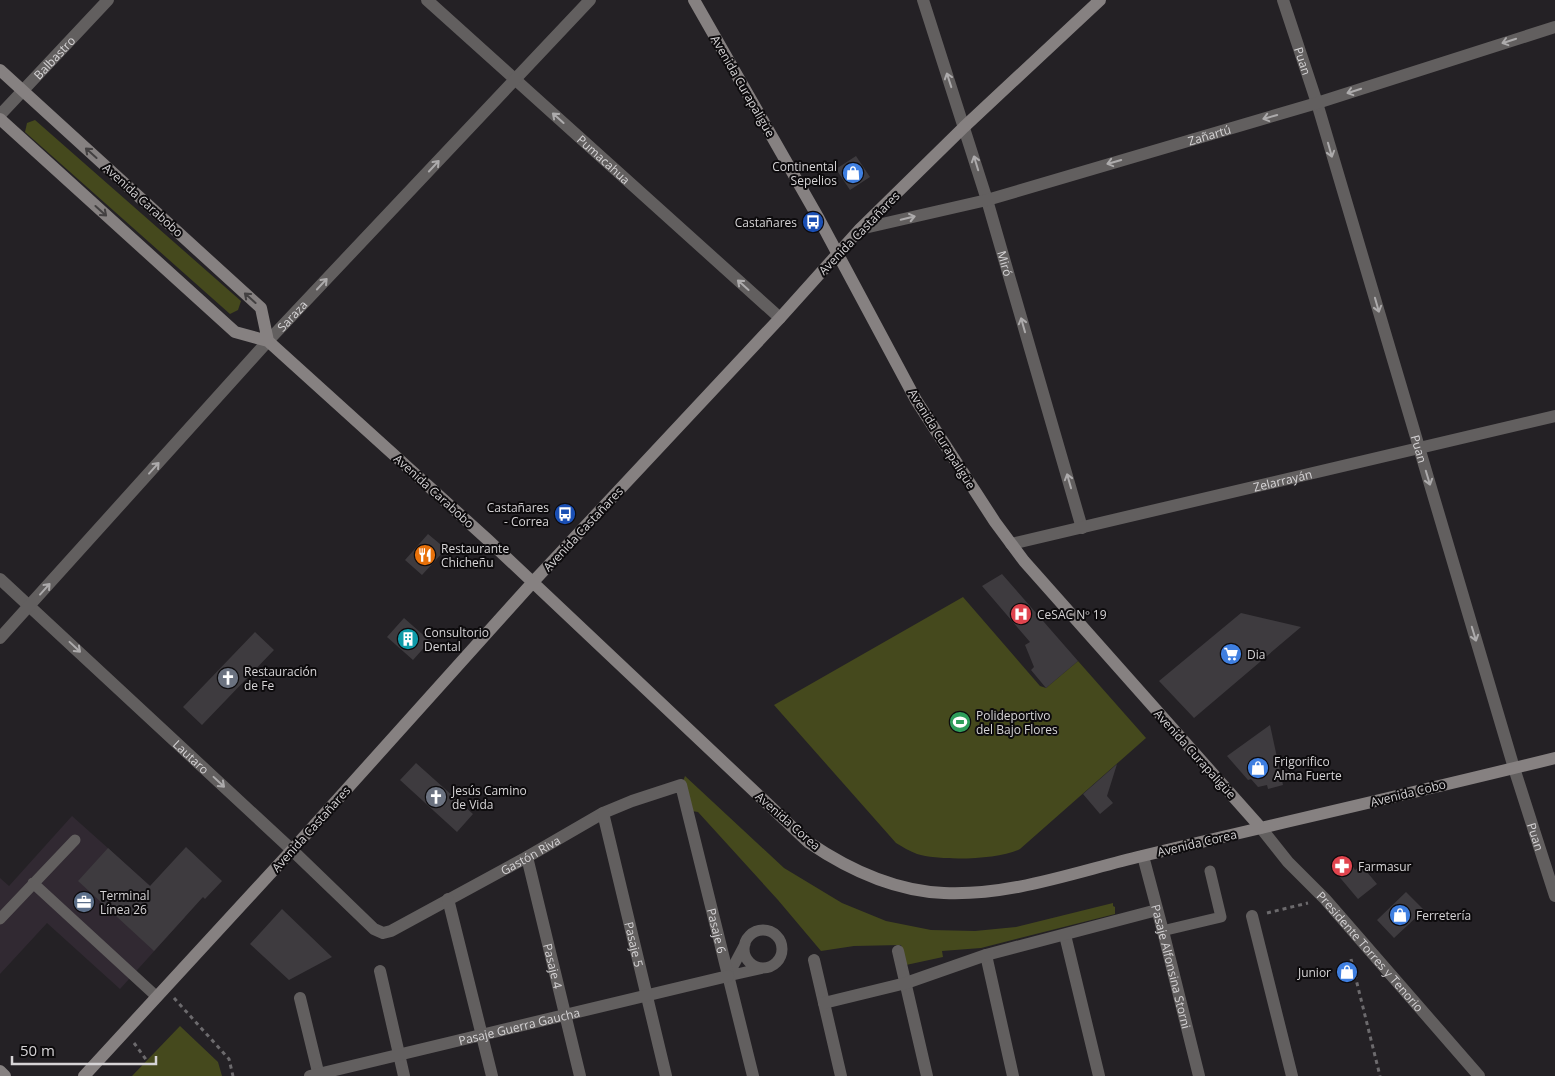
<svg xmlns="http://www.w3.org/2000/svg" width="1555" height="1076" font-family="'Open Sans',sans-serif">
<rect width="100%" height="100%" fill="#242125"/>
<path fill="#312932" d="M72,816L185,917L120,989L47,923L0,974V878L9,886Z"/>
<path fill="#45491d" d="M35,120L241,301L238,310L230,314L25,132L27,123Z
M963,597L1040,686L1046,688L1078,661L1146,738L1020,849C998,860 940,861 917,854C909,851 903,847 896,843L774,705Z
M685,776L784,868L842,903L886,921L931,930L975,931L1016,927L1113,903V906L1115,907V914L981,948L942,951L943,957L906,965L901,945L854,946L821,951L778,900L698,812L692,811L681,787Z
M180,1026L218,1062L222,1076H132Z"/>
<path fill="#3e3b3f" d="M856,156L870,177L850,190L836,169Z
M428,534L446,549L422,575L405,560Z
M1002,574L1078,661L1046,688L1031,670L1034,667L1025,645L1030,642L982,586Z
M1241,613L1301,627L1194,718L1159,681Z
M404,618L430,641L413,660L387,637Z
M255,632L274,650L202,725L183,707Z
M1270,725L1283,785L1268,789L1267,785L1258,787L1251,779L1248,780L1227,756Z
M416,763L473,814L457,832L400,780Z
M1117,764L1107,796L1113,803L1100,814L1083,794Z
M186,847L222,881L205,899L203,897L154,951L78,881L108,848L150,886Z
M1348,858L1355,870L1361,865L1377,884L1358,899L1331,867Z
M1406,892L1424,910L1394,938L1377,920Z
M282,909L332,957L289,980L250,944Z"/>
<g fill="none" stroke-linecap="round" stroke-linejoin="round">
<path stroke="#6c6a6d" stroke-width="3" stroke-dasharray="4 4" stroke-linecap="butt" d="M1267,913L1308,903
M1351,959L1380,1076
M174,998L229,1059L233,1076
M134,1043L147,1061"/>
<path stroke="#625f5f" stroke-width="11" d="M33,883L157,997
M0,919L75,840
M744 949a19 19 0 1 1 38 0a19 19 0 1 1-38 0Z
M1162,931L1221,917L1210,871
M728,976L763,968
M728,976L745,944"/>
<g stroke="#625f5f" stroke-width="12">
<path id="s1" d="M427,0L780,318"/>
<path id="s2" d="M923,0L987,200L1082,528"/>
<path id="s3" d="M1283,0L1317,103L1514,768L1555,896"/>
<path id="s4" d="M0,115L108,0"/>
<path id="s5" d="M860,229L987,200L1317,103L1555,27"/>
<path id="s6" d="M1011,544L1555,416"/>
<path id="s7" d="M0,579L292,850L374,929L383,933L391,931L527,857L603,813L632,801L681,785L753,1076"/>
<path id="s8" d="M0,638L268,341L590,0"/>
<path id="s9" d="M603,813L666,1076"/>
<path id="s10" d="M1261,828L1288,862L1325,899L1479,1076"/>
<path id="s11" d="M1143,856L1164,935L1199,1076"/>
<path id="s12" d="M527,857L580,1076"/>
<path d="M448,899L492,1076"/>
<path d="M1252,916L1292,1076"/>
<path d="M1065,935L1099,1076"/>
<path d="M898,951L927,1076"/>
<path d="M986,955L1013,1076"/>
<path d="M814,960L841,1076"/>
<path d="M380,971L404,1076"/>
<path d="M300,998L319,1076"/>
<path d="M824,1003L906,983L986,955L1157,910"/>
<path id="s13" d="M310,1076L728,976"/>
</g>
<path stroke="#868181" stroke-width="12" d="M694,0L819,219L916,400L995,522L1024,561L1261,828
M0,70L261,308L268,341
M0,119L235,332L268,341L488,540L808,842C849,870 894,891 944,893C1012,896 1078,871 1142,856C1280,823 1418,792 1555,758
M0,1071L5,1076
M84,1076L292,850L533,582L780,318L860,229L964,127L1100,0"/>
</g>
<defs><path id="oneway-shaft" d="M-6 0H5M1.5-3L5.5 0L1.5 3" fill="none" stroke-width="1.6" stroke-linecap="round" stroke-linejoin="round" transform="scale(1.25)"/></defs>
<g stroke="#adabac">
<use href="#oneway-shaft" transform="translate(1509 41) rotate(162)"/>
<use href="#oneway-shaft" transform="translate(949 80) rotate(-108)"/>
<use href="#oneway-shaft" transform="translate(1354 91) rotate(162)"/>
<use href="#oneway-shaft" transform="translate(1270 117) rotate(164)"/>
<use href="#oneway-shaft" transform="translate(558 118) rotate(-138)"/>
<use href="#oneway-shaft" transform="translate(1330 150) rotate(74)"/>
<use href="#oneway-shaft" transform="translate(1114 162) rotate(164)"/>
<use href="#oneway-shaft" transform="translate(976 163) rotate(-107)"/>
<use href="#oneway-shaft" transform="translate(434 166) rotate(-47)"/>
<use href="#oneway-shaft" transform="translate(908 218) rotate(-13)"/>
<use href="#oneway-shaft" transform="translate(322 284) rotate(-47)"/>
<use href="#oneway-shaft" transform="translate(743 285) rotate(-138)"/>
<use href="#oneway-shaft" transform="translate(1377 305) rotate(74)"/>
<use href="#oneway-shaft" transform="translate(1023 325) rotate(-106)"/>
<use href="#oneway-shaft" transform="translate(154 468) rotate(-48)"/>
<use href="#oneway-shaft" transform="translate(1428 478) rotate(73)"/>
<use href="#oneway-shaft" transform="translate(1069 481) rotate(-106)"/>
<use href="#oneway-shaft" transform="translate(45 589) rotate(-48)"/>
<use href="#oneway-shaft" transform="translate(1474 634) rotate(73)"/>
<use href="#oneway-shaft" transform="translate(75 647) rotate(43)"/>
<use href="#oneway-shaft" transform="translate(219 782) rotate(43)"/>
</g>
<g stroke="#434041">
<use href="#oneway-shaft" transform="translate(91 153) rotate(-138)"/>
<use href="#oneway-shaft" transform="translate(101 211) rotate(42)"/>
<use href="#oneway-shaft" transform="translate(250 298) rotate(-138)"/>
</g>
<defs>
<g id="shop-disc" transform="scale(1.125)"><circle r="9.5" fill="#3f7fe0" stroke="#0d0b0d"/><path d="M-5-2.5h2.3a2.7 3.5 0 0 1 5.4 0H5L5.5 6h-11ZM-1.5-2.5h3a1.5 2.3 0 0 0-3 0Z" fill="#fff"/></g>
<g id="bus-disc" transform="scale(1.125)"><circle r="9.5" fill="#1a4fb4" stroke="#0d0b0d"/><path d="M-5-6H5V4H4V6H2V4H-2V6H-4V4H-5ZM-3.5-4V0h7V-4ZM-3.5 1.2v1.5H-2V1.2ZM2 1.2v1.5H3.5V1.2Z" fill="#fff"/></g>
<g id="restaurant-disc" transform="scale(1.125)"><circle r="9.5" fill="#e8710a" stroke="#0d0b0d"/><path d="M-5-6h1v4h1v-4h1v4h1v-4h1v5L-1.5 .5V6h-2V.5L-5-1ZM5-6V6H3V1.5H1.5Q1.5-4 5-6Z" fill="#fff"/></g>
<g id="hospital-disc" transform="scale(1.125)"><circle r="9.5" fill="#e0444e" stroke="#0d0b0d"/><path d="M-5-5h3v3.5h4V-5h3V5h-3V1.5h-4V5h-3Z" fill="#fff"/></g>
<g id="building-disc" transform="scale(1.125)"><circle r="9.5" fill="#0f9aa8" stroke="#0d0b0d"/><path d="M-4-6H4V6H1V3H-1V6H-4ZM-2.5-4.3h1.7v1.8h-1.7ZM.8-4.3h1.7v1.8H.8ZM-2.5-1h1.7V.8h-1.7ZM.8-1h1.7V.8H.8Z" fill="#fff"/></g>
<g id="supermarket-disc" transform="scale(1.125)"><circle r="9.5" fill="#3f7fe0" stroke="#0d0b0d"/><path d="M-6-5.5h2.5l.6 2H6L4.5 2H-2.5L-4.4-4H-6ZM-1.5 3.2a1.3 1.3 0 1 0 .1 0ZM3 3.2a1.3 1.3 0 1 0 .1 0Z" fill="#fff"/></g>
<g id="church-disc" transform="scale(1.125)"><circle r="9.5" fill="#6b7280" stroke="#0d0b0d"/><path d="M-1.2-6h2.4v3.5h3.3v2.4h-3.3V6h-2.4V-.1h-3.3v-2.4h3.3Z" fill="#fff"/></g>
<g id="stadium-disc" transform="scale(1.125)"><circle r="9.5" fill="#2e9e5b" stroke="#0d0b0d"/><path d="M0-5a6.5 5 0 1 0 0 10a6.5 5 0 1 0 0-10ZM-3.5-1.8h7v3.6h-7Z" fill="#fff"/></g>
<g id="pharmacy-disc" transform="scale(1.125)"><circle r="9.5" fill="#e0444e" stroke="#0d0b0d"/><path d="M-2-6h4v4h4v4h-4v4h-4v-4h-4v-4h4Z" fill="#fff"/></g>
<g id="office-disc" transform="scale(1.125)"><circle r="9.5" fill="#5c6f8a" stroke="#0d0b0d"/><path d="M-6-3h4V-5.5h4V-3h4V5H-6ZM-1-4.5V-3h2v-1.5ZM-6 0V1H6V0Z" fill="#fff"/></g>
</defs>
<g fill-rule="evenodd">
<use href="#shop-disc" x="853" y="173"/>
<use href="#bus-disc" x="813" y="222"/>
<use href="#bus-disc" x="565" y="514"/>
<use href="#restaurant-disc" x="425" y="555"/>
<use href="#hospital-disc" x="1021" y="614"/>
<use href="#building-disc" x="408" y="639"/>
<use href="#supermarket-disc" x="1231" y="654"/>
<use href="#church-disc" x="228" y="678"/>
<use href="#stadium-disc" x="960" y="722"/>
<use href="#shop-disc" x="1258" y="768"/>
<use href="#church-disc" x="436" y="797"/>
<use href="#pharmacy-disc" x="1342" y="866"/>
<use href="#office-disc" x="84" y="902"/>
<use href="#shop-disc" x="1400" y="915"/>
<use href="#shop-disc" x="1347" y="972"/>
</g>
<g text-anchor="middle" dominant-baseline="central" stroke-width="4" stroke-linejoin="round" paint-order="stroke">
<g font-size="12" fill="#d6d4d6" stroke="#0d0b0d">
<text stroke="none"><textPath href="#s4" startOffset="79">Balbastro</textPath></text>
<text stroke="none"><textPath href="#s3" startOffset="64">Puan</textPath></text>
<text transform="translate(743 86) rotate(60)">Avenida Curapaligüe</text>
<text stroke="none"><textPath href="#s5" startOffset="362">Zañartú</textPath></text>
<text stroke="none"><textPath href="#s1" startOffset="238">Pumacahua</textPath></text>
<text transform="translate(143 200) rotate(42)">Avenida Carabobo</text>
<text transform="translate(859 233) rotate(-46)">Avenida Castañares</text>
<text stroke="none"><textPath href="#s2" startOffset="276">Miró</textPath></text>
<text stroke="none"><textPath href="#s8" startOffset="435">Saraza</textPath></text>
<text transform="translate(942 439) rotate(58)">Avenida Curapaligüe</text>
<text stroke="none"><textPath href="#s3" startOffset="469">Puan</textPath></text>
<text stroke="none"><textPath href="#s6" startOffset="279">Zelarrayán</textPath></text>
<text transform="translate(434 491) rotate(42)">Avenida Carabobo</text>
<text transform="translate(583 529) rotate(-47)">Avenida Castañares</text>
<text transform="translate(1195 754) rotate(48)">Avenida Curapaligüe</text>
<text stroke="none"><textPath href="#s7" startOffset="261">Lautaro</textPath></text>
<text transform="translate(1408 793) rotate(-14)">Avenida Cobo</text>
<text transform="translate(788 821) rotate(41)">Avenida Corea</text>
<text transform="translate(311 829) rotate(-48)">Avenida Castañares</text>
<text stroke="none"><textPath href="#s3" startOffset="874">Puan</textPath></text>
<text transform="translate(1197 843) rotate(-13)">Avenida Corea</text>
<text stroke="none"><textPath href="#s7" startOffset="689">Gastón Riva</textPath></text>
<text stroke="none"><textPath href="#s7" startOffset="1006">Pasaje 6</textPath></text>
<text stroke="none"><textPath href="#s9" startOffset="135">Pasaje 5</textPath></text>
<text stroke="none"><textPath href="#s10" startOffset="165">Presidente Torres y Tenorio</textPath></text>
<text stroke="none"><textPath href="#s11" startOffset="114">Pasaje Alfonsina Storni</textPath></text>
<text stroke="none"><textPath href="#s12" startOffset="112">Pasaje 4</textPath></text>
<text stroke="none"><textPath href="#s13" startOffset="215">Pasaje Guerra Gaucha</textPath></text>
</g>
<g font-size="12" fill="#d6d4d6" stroke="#0d0b0d" text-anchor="start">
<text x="837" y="166" text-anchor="end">Continental<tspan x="837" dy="14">Sepelios</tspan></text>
<text x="797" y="222" text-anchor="end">Castañares</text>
<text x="549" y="507" text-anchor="end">Castañares<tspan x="549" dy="14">- Correa</tspan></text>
<text x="441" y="548">Restaurante<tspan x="441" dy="14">Chicheñu</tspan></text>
<text x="1037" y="614">CeSAC Nº 19</text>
<text x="424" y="632">Consultorio<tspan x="424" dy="14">Dental</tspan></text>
<text x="1247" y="654">Dia</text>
<text x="244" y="671">Restauración<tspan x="244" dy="14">de Fe</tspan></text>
<text x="976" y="715">Polideportivo<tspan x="976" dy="14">del Bajo Flores</tspan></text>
<text x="1274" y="761">Frigorifico<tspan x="1274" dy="14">Alma Fuerte</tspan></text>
<text x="452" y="790">Jesús Camino<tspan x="452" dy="14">de Vida</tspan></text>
<text x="1358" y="866">Farmasur</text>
<text x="100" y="895">Terminal<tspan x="100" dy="14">Línea 26</tspan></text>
<text x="1416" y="915">Ferretería</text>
<text x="1331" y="972" text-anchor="end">Junior</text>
</g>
</g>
<path d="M12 1056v8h144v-8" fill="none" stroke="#d6d4d6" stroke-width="2.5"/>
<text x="20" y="1056" font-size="15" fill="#d6d4d6" stroke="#0d0b0d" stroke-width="4" paint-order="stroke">50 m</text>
</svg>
